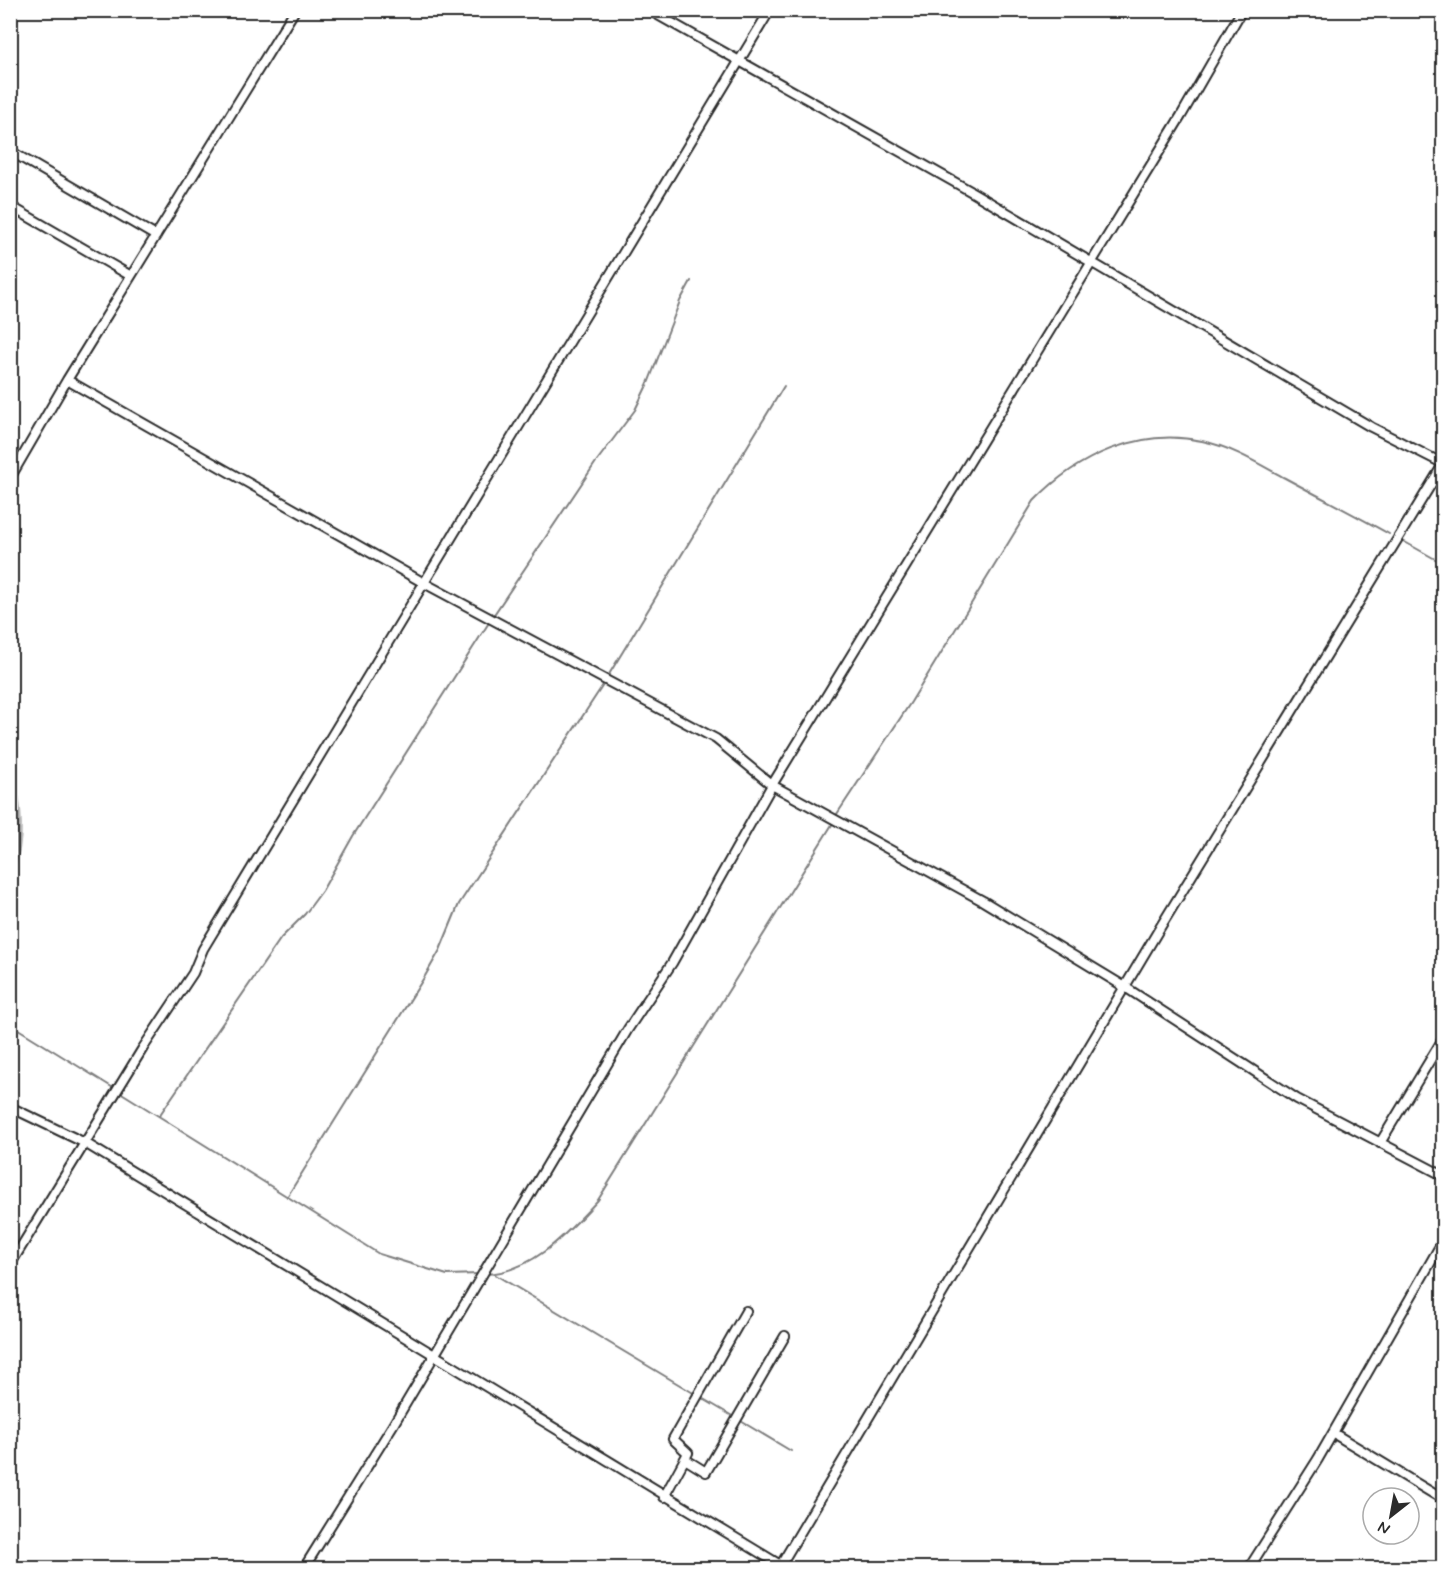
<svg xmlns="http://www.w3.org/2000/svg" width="1454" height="1579" font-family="Mynerve,sans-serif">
<rect width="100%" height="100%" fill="#fff"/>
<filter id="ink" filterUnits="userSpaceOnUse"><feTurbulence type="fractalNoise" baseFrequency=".0167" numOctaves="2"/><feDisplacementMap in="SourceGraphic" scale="12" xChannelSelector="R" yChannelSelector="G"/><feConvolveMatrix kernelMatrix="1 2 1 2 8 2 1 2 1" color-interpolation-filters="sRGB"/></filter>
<g filter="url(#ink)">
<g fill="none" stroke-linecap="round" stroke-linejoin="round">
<path stroke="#7e7e7e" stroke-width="2" d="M1403,541L1444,564
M493,616L596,462L635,410L649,381L680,301L691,281
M608,676L784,386
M837,814L911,702L1034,501C1077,456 1140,427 1202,441C1232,447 1259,464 1285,478C1320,497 1355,515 1389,534
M10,1024L115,1089
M120,1092L379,1254L447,1275L479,1274
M159,1116L281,938L305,914L322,891L353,836L490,621
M287,1197L425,976L440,950L459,904L605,682
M484,1274C533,1273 568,1232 598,1200L833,823
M494,1274L695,1394
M700,1397L734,1417
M739,1420L791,1451"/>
<path stroke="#b6b6b6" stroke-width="8" d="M10,776C19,804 22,843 10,869"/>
<g stroke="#2b2b2b" stroke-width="12">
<path id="minor" d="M649,10L972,192L1371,427L1444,464
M1242,10L1181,116L772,785L983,901L1125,987L1297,1099L1444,1176
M10,151L156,236
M10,206L131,276
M67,380L424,583L770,10
M10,478L67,380L295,10
M10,1107L85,1143L785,1568
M1380,1143L1444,1037
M10,1265L143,1048L193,973L203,949L424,583L716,739L772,785L672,963L628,1029L393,1425L304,1568
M1333,1433L1444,1500
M685,1459L706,1472L785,1336
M664,1497L688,1453L673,1439L746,1311
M779,1568L1161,926L1444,463
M1249,1568L1318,1459L1444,1239"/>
</g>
<use href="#minor" stroke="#fff" stroke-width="8"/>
</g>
</g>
<rect width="1454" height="1579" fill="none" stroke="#fff" stroke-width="36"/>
<rect x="18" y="18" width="1418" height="1543" fill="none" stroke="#2b2b2b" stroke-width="2" filter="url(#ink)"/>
<g transform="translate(1391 1516) rotate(211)"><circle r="28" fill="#ffffff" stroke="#aaaaaa" stroke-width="1.5"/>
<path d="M0-4.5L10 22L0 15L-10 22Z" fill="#2b2b2b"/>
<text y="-9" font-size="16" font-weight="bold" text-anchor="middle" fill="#2b2b2b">N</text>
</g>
</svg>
